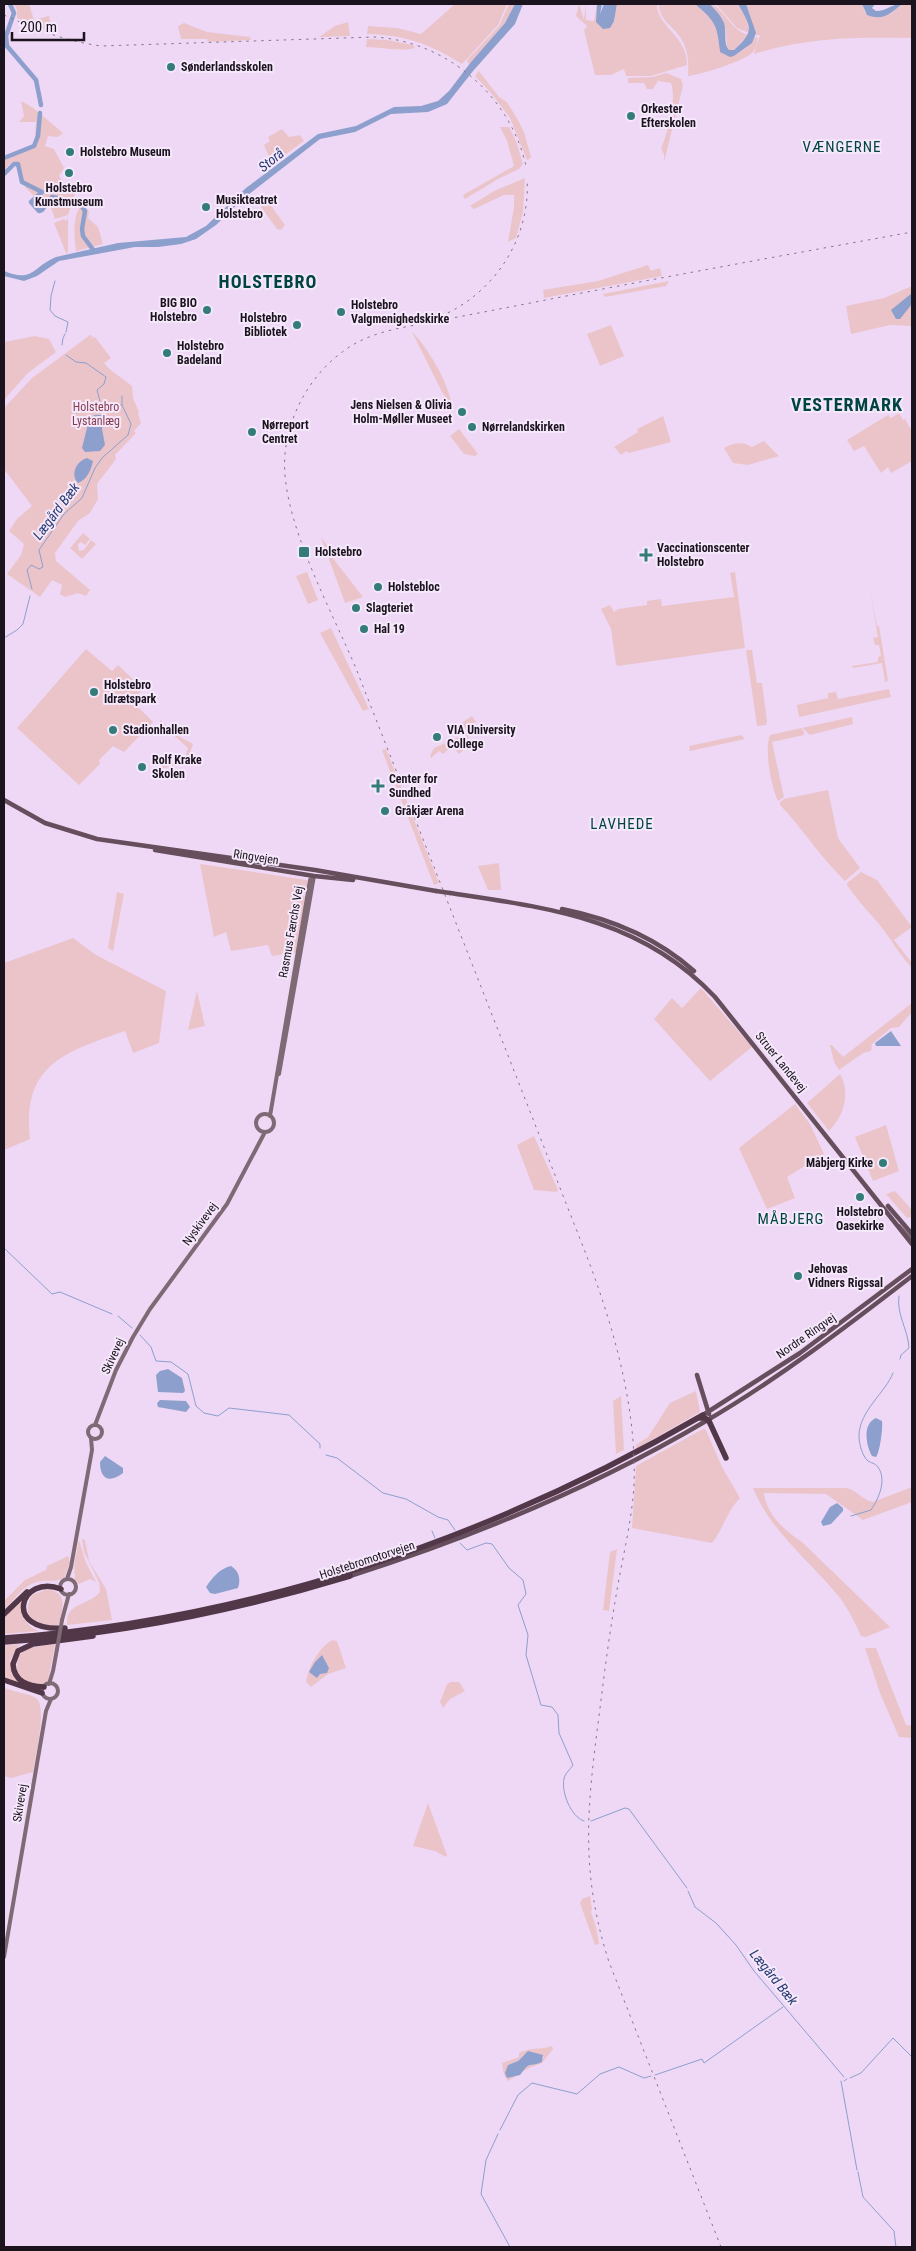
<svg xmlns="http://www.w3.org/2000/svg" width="916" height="2251" font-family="'Roboto Condensed',sans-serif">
<rect width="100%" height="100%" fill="#eed8f6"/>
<path fill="#ebc4ca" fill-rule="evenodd" d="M14,4H29L34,20L49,16L53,33L17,18V10Z
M455,4H507L498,25L462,64C430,44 406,35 367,34L368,26L397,28L421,34Z
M509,4H515L505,23L469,64L467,61L468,59L499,26Z
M579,4L584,20L586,4V20L594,21L597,4L596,21L602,28L614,21L617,4H657C657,27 687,35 687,65L651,76H626L624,69L611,75H595L584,30L587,26L576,16Z
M659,4H695C716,22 717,25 720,52L734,56L746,48L755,37L758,38C757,43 756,50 752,53C744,61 700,75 688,76C689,61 688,49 680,37C672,25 659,20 659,4Z
M710,4C722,5 730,30 748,35L734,50H729L727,47L726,30L722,18Z
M716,4H738L747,20L749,33L737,28Z
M746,4H862L865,13L891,14L902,4H912V38C858,37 807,37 754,54L760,35H756Z
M348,22L350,36L319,37L335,26Z
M184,23L207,32L250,37L251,40L208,42L207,39H181L178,26Z
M367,39L387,40L413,45L415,48C399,52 383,47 366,47Z
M479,71L499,97L507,102L518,120L524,132L531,157L529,159L527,160L510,118L491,93L475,76Z
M666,73L681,79L683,86L664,162V154L661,149C668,130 677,101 671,83L658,81L653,89H647L644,83H628V78L653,77Z
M21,101L32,107L63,133L58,137L48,136L45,146L54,149L64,168L59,176L69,191L75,193L68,215L55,219L49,202L39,210L33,203L34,196L25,187L18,162C11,161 7,166 4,172V160L18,152L30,150L34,147L36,122H19L24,116Z
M500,127H509L516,141L523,164L519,169L498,179L465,199L463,195L514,166L507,141Z
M282,129L289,137L300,135L304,141L275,162L271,161L264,145L270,141L268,137Z
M525,178L523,212L516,238L508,242L514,207V195H504L474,209L470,206L494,191Z
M268,202L285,225L281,230L277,229L261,207Z
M83,203L89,212L88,218L98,227L103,244L76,251C74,237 72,213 83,203Z
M68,218V252L66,253L54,223L64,219L66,221Z
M648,265L651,271L660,268L662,276L544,298L543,290L598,281Z
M669,281L666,286L605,297L603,294Z
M912,286V326L890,325L851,334L846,306L884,298Z
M611,325L624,356L600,366L587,334Z
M412,332C428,347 449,384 452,406L442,392Z
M90,335L93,336L90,339L95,337L111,358L104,363C112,373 123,378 132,386L133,398L139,412L138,413L141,423L134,431L136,433L115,455L116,459L97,484L98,499L90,513L78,521L55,553L56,561L90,590L86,596L78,593L65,597L60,594L62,585L52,580L40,597L7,574L21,555L24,544L9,531L17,519L32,506L4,469V408L32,378Z
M35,336L49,339L56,352L28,373L4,400V342Z
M899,413L903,420L905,419L912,431V461L891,473L888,467L881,473L864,446L854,451L847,440L888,415L891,418Z
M663,416L671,442L629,453L626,451L621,455L614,447L638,432L637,429Z
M459,429L478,454L475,456L464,454L450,436Z
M764,441L779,456L748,465L733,463L724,448C733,443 742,441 752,447Z
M83,533L90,539L85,545L81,542L78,544L79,551L84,550L91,540L96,544L82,559L70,548Z
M321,537L330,549L332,557L363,597L345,603Z
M307,572L318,600L308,604L296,576Z
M735,572L745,648L618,666L616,664L611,629L601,609L610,605L614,612L618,609L647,605V601L661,599L662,606L734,597L730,573Z
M870,590L877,626H879L888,681L885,682L882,663L853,668L852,666L878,662V657L881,656L879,645H875L873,638L878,637Z
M331,628L369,709L363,711L320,633Z
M86,649L112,671L118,665L143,689L132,701L153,722L124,752L113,746L99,760L100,764L79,785L17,728Z
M746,650H752L757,683H762L767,721L766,725L757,726Z
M889,689L891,697L799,717L797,705L828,698V693L836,692L838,699Z
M472,716L476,722L464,729L469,738L465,740L469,745L459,754L452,746L443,754L439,751L431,758L430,756L434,748L461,736L459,731L453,733L451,730Z
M852,717L853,724L810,735L802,728Z
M160,720L178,736L193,744L186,764L157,769L162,764L184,760L188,748L160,723Z
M801,728L804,732V735L772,742L784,797L778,801C771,786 764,750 770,735Z
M741,735L745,739L690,751L689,746Z
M386,749L439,883L434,885L382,750Z
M828,790L838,838L860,868L845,881C821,858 803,829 780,805V802L784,799Z
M499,863L501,890H488L478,866Z
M200,864L307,880V887L299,886L297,895L305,896L297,952L272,956L268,945L231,951L226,932L214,937Z
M861,872L877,880L912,927L894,940L912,963V968C899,954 891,939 879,924C868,911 857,900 847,885V883Z
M117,892L124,894L113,951L108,948Z
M73,938L96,955L166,991L159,1043L133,1053L125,1031C65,1052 22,1064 30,1139L4,1150V963Z
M701,988L752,1047L710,1081L654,1019L672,998L682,1008Z
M197,991L205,1026L188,1030Z
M912,1003V1012L899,1027L891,1028L872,1044L871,1051L863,1053L839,1070L834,1062L830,1045H832L843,1057Z
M840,1074C851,1093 844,1116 829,1131L807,1103Z
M795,1104L810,1124L824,1154L787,1177L795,1198L767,1209L739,1148Z
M886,1125L899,1171L873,1181L855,1137Z
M534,1136L558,1190L557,1192L534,1190L517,1145Z
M895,1191L912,1210V1217L907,1218L886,1194Z
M696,1391L700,1412L636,1449V1445L648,1437L670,1403Z
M621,1396L624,1450L616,1454L613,1401Z
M703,1429L706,1430L722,1467L740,1498C727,1511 724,1528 712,1543L632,1528L636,1466Z
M912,1487V1502L863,1520L826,1494L764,1493C766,1514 785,1531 802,1542L890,1627L866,1637L861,1636C855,1623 849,1610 840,1598C812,1563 770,1531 753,1488H846C857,1490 862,1500 873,1502Z
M82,1539L85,1540L89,1561L106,1589L112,1620L67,1625C65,1602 89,1606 100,1592L99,1582L84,1552Z
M79,1540L86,1563L96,1582L90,1579L79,1584L75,1580L74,1566Z
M617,1549L609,1611L603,1610L610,1552Z
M68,1556L70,1562L64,1578C55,1583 46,1579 37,1582C23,1585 14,1601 4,1610V1601L25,1580L46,1570L47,1566Z
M47,1589C69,1593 63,1609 58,1626C38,1625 19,1619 32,1595Z
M24,1596C17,1611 23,1623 38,1631L4,1634V1616Z
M333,1640L337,1641L346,1668L328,1674L311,1687L306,1682C308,1668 319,1646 333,1640Z
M20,1644L10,1660L13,1676L21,1685L4,1678V1645Z
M55,1644L48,1681L42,1685L24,1681L17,1672L18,1656L27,1648Z
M865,1648H876L906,1725L912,1726V1738L899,1737L880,1693Z
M451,1682H459L465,1691L450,1699L443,1708L440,1702L447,1684Z
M4,1687C13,1693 31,1693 37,1699C47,1708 35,1759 33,1772L11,1778L4,1776Z
M428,1803L447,1855L446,1857L435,1851L413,1846Z
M590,1896L592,1909L591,1912L596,1927L599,1944L595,1945L580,1903L582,1899Z
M552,2046L553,2049L542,2063L529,2068L508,2081L504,2075L502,2063L519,2057V2053C529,2047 541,2050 552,2046ZM523,2055L544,2056L542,2062L524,2067L522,2072L507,2078L508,2065L518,2061Z"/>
<path fill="#8d9fcc" d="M515,4H523L515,24L473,71L447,104L428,112L391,114L355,132L320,139L244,198L216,225L196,239L181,244L158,247H135L59,261L37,276L24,281L4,276V271C34,283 32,267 56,257L118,243L186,237L206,226L246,188L318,134L356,126L394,107L421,106L438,101L449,91L471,62L505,23Z
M597,4H602L600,14L604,4H617L614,21L610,28L603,29L596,22Z
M695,4H710C715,10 721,15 724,23C727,32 723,44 729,50H734C755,31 751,27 738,4H746L756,33L752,43L734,56L730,57L720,52C717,25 716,22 695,4Z
M862,4H875L872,8L876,11C887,11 891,4 902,4C890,14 883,21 867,15Z
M912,293V304L900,319H896L891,310Z
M95,415H104L102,429L105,445L100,451L85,452L82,448L89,420L90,417Z
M87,458L93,461C91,470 87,480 78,483C70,475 76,461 87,458Z
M891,1031L901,1046H876L875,1043Z
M168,1369L182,1378L185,1391L183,1393L158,1392L156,1375L160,1371Z
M160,1400L186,1401L190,1407L186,1412L158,1407L157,1403Z
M876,1418L882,1421C883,1428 880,1452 876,1457L872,1456C866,1445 862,1424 876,1418Z
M105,1456L123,1468V1473C110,1483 100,1480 100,1462Z
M837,1503L843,1508V1511L831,1524L823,1526L821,1522L830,1507Z
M231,1566C239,1571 241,1579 238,1588L215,1594L210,1593L206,1587C213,1577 219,1569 231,1566Z
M322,1655L329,1668L327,1673L320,1674L317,1678L309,1672L315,1662Z
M528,2051L543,2055L542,2062C527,2068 531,2060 520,2075L507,2078L505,2073L508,2065L518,2061Z"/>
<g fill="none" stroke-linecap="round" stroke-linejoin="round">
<path stroke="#8d9fcc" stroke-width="1" d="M55,281L51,296L50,310L55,316L68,322L66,332
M62,345L63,338L65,334
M66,355L76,362L86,363L106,377L104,384L97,390L100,401
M122,396V405
M101,403L104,410V415
M56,512L57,509
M32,589L27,570L31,565L39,569L43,567L39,550L64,514L82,498L95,468L102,458L128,435L131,424L122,405L101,404
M4,638L17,630L23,624L30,596
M4,1248L52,1294L60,1292L112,1314
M899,1296C896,1314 908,1329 909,1348L901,1355L900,1359
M118,1316L132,1328
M140,1335L151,1347L156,1361L171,1362L188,1374L196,1406L204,1413L218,1416L229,1408L289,1415L320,1444V1448
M326,1455L337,1458L383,1493L406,1499L438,1517L448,1520L455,1530
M851,1516L871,1510C879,1498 887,1480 878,1467C875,1463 871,1463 868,1461C862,1456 859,1443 859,1436C859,1411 886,1392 893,1373
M432,1531L435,1538
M460,1543L467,1550L486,1543L492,1544L509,1568L523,1580L526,1594L518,1605L528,1635L526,1655L541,1705L552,1707L558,1715L559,1733L573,1765C570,1770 565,1773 564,1779C561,1792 571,1817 584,1821
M375,1557L376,1558
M591,1821L625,1808L629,1809L687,1888
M688,1891L695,1907L716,1923L736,1945L754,1971L844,2077
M655,2075L702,2059L704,2063L783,2007
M850,2078L861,2073L893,2038L912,2057
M841,2081L857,2170
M844,2081L847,2079
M500,2130L518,2095L532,2083L577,2094L600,2074L619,2067L644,2078L651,2076
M498,2134L486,2160L481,2194L510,2247
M858,2172L863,2197L894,2231L896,2247"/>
<path stroke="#8d9fcc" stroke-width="4.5" d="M10,4L14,13L6,36L7,46L36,80L41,105
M4,158L34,146L38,136L40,113
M4,174L14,164H18L22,182L42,192L31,202L39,211L42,210L52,197L72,201
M81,205L85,211L82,229L83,236L94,251"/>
<path stroke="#7e6975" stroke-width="4" d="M279,1074L314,876
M256 1123a9 9 0 1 1 18 0a9 9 0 1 1-18 0Z
M270,1116L310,880L314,876
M899,1226L912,1240
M88 1432a7 7 0 1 1 14 0a7 7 0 1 1-14 0Z
M95,1425L116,1370L133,1337L150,1309L227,1204L265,1132
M67,1579L71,1567L92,1450L91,1438
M60 1587a8 8 0 1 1 16 0a8 8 0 1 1-16 0Z
M62,1620L69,1594
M42 1691a8 8 0 1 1 16 0a8 8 0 1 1-16 0Z
M49,1684L53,1671L57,1649
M4,1957L46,1711L51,1699"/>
<path stroke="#674e5d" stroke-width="4.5" d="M4,800L45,823L97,839L315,870L436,891
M155,850L314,876L353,880
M450,893C550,908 642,919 715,997L912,1244
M562,909C612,919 656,937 694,971
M888,1206L912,1234
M697,1375L709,1414
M703,1415L800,1353L912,1269
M350,1576C473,1537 594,1487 706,1421C778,1379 846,1327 912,1276"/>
<path stroke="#523748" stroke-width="5.5" d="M699,1418H705L709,1421L726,1458
M61,1589C20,1573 1,1633 65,1628
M4,1614L27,1592
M4,1638C251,1620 490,1539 703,1415
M4,1642C121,1634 238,1610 350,1576
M4,1680L42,1693
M44,1687C28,1686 14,1682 13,1664L18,1651L33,1644L93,1636"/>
<path stroke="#85768b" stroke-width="1" stroke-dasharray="2.5 5" stroke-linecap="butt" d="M4,15C36,30 66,41 101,46L374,37C446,41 510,95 526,166
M441,316C495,293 531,237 527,179
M721,2247L609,1962C580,1872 587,1808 599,1716C604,1676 609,1636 616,1596C622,1559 632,1522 634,1484C637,1406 612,1321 584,1249L357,671C333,612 279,518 285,454C289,411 314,369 351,346C377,330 407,327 437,321C463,316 489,311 515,306C647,280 780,256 912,232"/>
<path stroke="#7e6975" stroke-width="4" d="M57,1649L62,1620"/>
<path stroke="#674e5d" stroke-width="4.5" d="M436,891L450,893"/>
</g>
<g fill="#347c7a" stroke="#f6e8fb" stroke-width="2">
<circle cx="171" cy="67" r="5"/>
<circle cx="631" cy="116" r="5"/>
<circle cx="70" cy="152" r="5"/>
<circle cx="69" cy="173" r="5"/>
<circle cx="206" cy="207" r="5"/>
<circle cx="207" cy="310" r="5"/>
<circle cx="341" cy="312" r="5"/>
<circle cx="297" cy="325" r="5"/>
<circle cx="167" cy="353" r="5"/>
<circle cx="462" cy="412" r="5"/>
<circle cx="472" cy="427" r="5"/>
<circle cx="252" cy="432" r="5"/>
<rect x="298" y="546" width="12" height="12" rx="2.5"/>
<path d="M643.5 547.5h5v5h5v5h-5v5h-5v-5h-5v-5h5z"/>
<circle cx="378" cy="587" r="5"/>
<circle cx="356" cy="608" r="5"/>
<circle cx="364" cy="629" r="5"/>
<circle cx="94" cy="692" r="5"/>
<circle cx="113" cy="730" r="5"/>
<circle cx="437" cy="737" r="5"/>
<circle cx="142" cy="767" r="5"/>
<path d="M375.5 778.5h5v5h5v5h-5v5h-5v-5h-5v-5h5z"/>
<circle cx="385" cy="811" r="5"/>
<circle cx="883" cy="1163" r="5"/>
<circle cx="860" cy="1197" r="5"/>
<circle cx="798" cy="1276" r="5"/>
</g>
<g text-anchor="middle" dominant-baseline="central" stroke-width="4" stroke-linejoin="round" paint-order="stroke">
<g font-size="12" font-weight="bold" fill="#1b131e" stroke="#f6e8fb" text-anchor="start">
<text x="181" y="67">Sønderlandsskolen</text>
<text x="641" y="109">Orkester<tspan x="641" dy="14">Efterskolen</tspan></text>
<text x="80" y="152">Holstebro Museum</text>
<text x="69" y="188" text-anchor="middle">Holstebro<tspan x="69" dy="14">Kunstmuseum</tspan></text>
<text x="216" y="200">Musikteatret<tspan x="216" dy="14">Holstebro</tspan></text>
<text x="197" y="303" text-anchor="end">BIG BIO<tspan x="197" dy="14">Holstebro</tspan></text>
<text x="351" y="305">Holstebro<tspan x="351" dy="14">Valgmenighedskirke</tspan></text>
<text x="287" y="318" text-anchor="end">Holstebro<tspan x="287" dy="14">Bibliotek</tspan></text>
<text x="177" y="346">Holstebro<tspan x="177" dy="14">Badeland</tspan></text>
<text x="452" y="405" text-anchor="end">Jens Nielsen &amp; Olivia<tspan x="452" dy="14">Holm-Møller Museet</tspan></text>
<text x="262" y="425">Nørreport<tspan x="262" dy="14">Centret</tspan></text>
<text x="482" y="427">Nørrelandskirken</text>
<text x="657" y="548">Vaccinationscenter<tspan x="657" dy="14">Holstebro</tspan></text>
<text x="315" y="552">Holstebro</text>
<text x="388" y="587">Holstebloc</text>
<text x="366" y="608">Slagteriet</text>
<text x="374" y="629">Hal 19</text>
<text x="104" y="685">Holstebro<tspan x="104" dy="14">Idrætspark</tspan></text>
<text x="123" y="730">Stadionhallen</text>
<text x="447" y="730">VIA University<tspan x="447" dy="14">College</tspan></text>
<text x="152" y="760">Rolf Krake<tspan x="152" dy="14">Skolen</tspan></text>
<text x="389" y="779">Center for<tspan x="389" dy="14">Sundhed</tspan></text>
<text x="395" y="811">Gråkjær Arena</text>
<text x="873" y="1163" text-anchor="end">Måbjerg Kirke</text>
<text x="860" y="1212" text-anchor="middle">Holstebro<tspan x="860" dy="14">Oasekirke</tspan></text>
<text x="808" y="1269">Jehovas<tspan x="808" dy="14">Vidners Rigssal</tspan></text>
</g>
<g font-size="12" fill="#843d4e" stroke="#f6e8fb">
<text x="96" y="407">Holstebro<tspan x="96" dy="14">Lystanlæg</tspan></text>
</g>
<g font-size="12" fill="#1b131e" stroke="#f6e8fb">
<text transform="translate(256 857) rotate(9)">Ringvejen</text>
<text transform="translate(291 932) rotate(-80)">Rasmus Færchs Vej</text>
<text transform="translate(781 1062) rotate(51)">Struer Landevej</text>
<text transform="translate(200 1224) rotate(-54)">Nyskivevej</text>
<text transform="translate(806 1336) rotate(-35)">Nordre Ringvej</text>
<text transform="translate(113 1356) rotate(-65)">Skivevej</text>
<text transform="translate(367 1560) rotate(-18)">Holstebromotorvejen</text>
<text transform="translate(20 1803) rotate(-81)">Skivevej</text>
</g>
<g font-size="14" font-style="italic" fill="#273a72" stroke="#f6e8fb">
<text transform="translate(271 160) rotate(-39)">Storå</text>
<text transform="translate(56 511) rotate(-53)">Lægård Bæk</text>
<text transform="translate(774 1977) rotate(51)">Lægård Bæk</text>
</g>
<g font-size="15" letter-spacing="1" fill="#004442" stroke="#f6e8fb">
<text x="842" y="147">VÆNGERNE</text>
<text x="622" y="824">LAVHEDE</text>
<text x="791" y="1219">MÅBJERG</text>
</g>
<g font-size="18" font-weight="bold" letter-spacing="1" fill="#004442" stroke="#f6e8fb">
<text x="268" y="281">HOLSTEBRO</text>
<text x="847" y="404">VESTERMARK</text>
</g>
</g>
<rect width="916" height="2251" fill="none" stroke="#1b131e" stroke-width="10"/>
<path d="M12 32v8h72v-8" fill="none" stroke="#1b131e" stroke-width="2.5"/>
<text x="20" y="32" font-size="15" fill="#1b131e" stroke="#f6e8fb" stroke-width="4" paint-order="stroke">200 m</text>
</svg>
